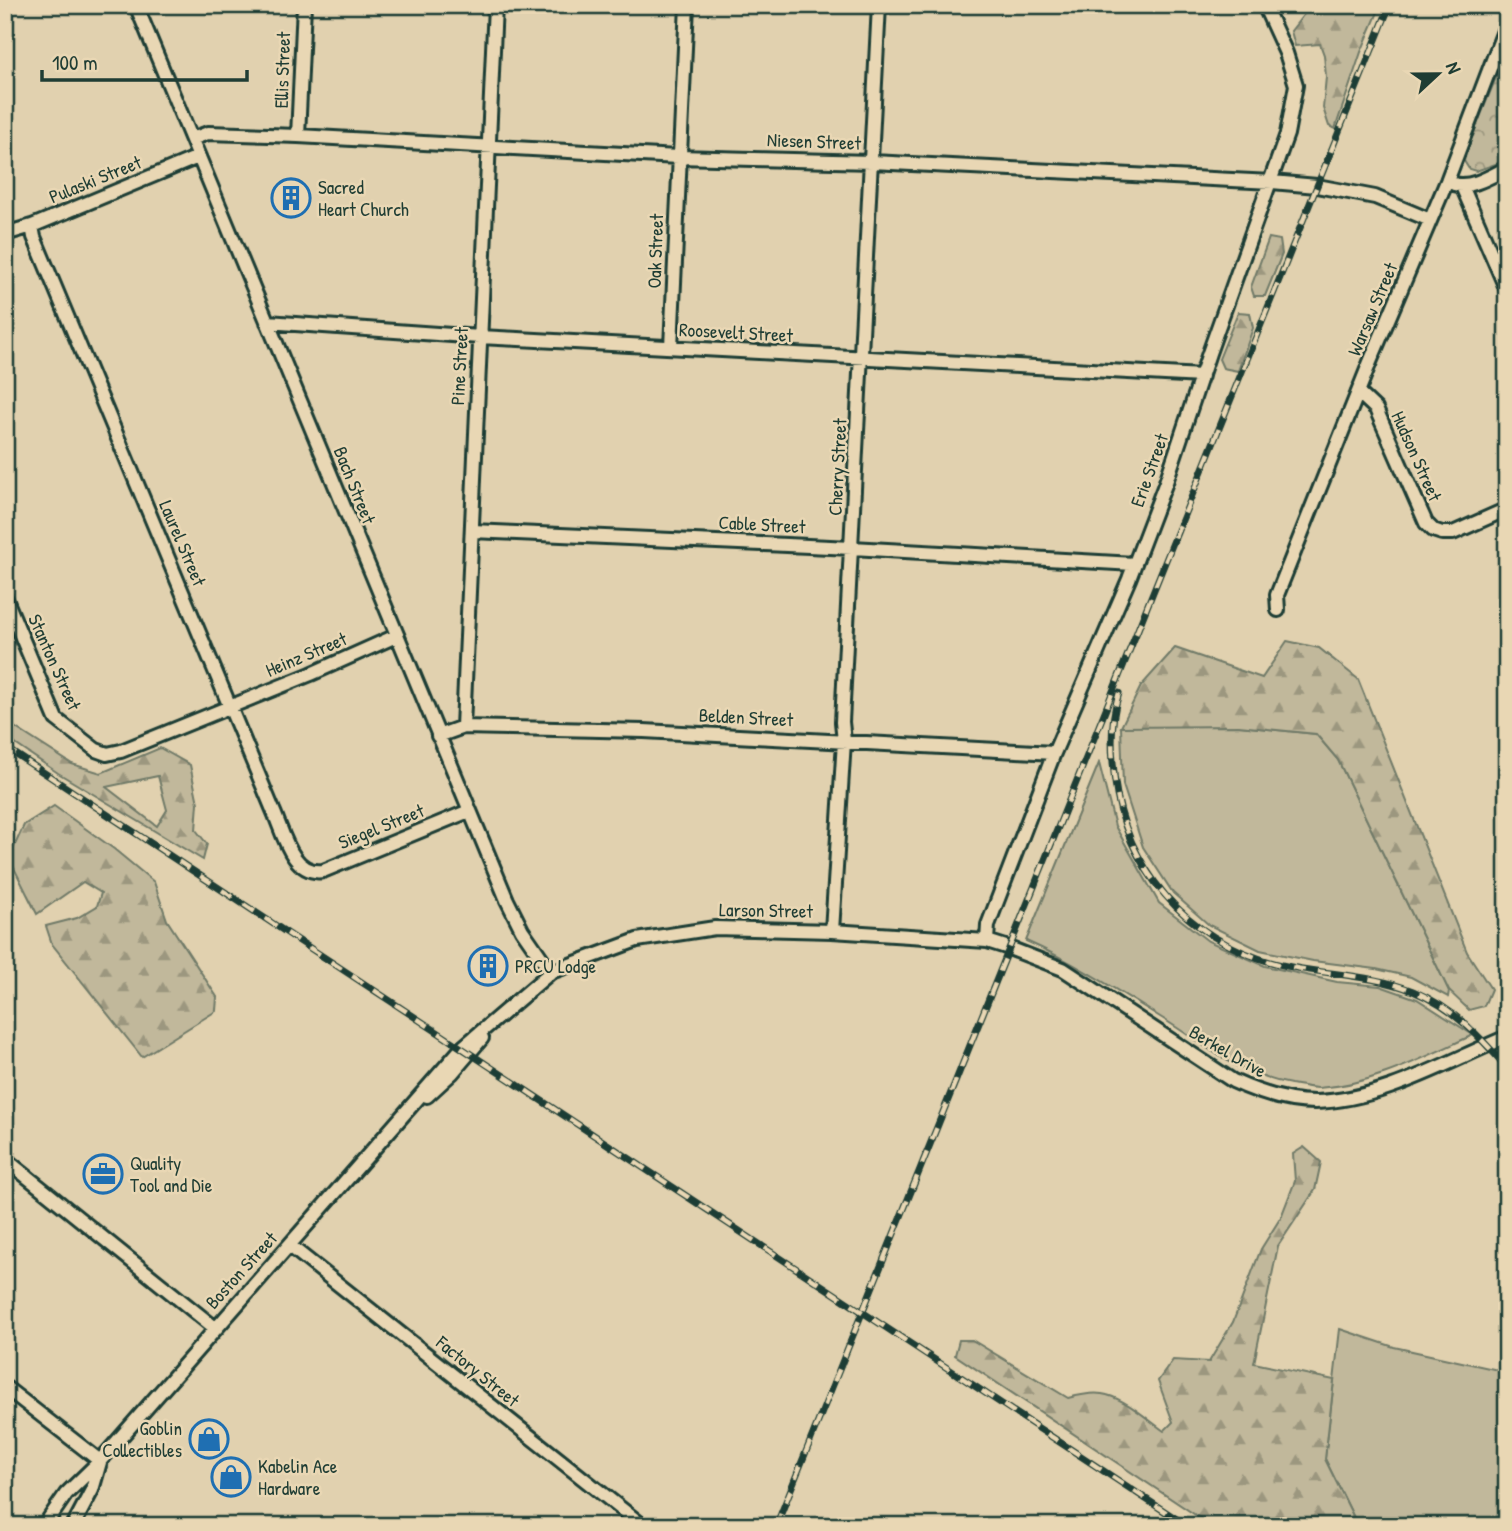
<svg xmlns="http://www.w3.org/2000/svg" width="1512" height="1531" font-family="'Patrick Hand',sans-serif">
<defs>
<pattern id="forest-firs" width="22" height="20" patternUnits="userSpaceOnUse" patternTransform="scale(1.75)"><rect width="22" height="20" fill="#c1b89b"/><path d="M5 1l3.5 6h-7zM16 11l3.5 6h-7z" fill="#9c977f"/></pattern>
<pattern id="park-crowns" width="20" height="18" patternUnits="userSpaceOnUse" patternTransform="scale(1.75)"><rect width="20" height="18" fill="#c1b89b"/><path d="M2 6a3 3 0 1 1 6 0M12 15a3 3 0 1 1 6 0" fill="none" stroke="#9c977f"/></pattern>
</defs>
<rect width="100%" height="100%" fill="#e1d1af"/>
<filter id="ink" filterUnits="userSpaceOnUse"><feTurbulence type="fractalNoise" baseFrequency=".0143" numOctaves="2"/><feDisplacementMap in="SourceGraphic" scale="14" xChannelSelector="R" yChannelSelector="G"/><feConvolveMatrix kernelMatrix="1 2 1 2 8 2 1 2 1" color-interpolation-filters="sRGB"/></filter>
<g filter="url(#ink)">
<path fill="#c1b89b" stroke="#707a68" stroke-width="2" d="M1159,725L1239,726L1316,734L1338,760L1449,991L1448,997L1411,977L1376,969L1313,961L1260,950L1209,925L1173,893L1143,847L1123,785L1121,727Z
M1099,763L1115,826L1159,903L1208,941L1265,966L1337,982L1380,986L1417,999L1473,1035C1424,1057 1373,1085 1318,1088C1309,1088 1300,1085 1291,1084C1238,1075 1208,1047 1165,1020C1120,992 1074,962 1026,941Z
M1340,1329L1394,1347L1498,1370L1507,1368V1526H1358L1325,1459Z"/>
<path fill="url(#forest-firs)" stroke="#707a68" stroke-width="2" fill-rule="evenodd" d="M1311,5H1381L1361,52L1335,129L1329,126L1323,108L1326,77L1324,55L1320,44L1295,46L1291,31Z
M1269,238L1280,240L1282,254L1265,296H1254L1251,287Z
M1238,312L1250,313L1253,328L1238,371L1223,368L1219,359Z
M1287,641L1319,648L1358,679L1467,952L1491,989L1484,1006L1469,1010L1449,991L1338,760L1316,734L1239,726L1121,727L1141,686L1175,648L1262,678Z
M5,721L72,764L101,773L160,748L190,765L198,803L196,830L207,844L203,860L58,773L5,737ZM158,776L167,810L157,826L106,787Z
M54,806L114,849L154,882L167,920L217,997L216,1011L142,1057L52,944L46,926L77,918L97,906L101,893L83,882L37,914L9,858L24,825Z
M1304,1147L1321,1162L1315,1190L1278,1246L1254,1363L1334,1380L1325,1459L1358,1526H1212L955,1355L959,1340H972L1068,1398C1079,1395 1095,1391 1107,1395C1128,1401 1147,1419 1164,1431L1173,1422L1158,1381L1173,1360L1209,1362L1233,1322L1261,1249L1281,1217L1295,1181L1293,1154Z"/>
<path fill="url(#park-crowns)" stroke="#707a68" stroke-width="2" d="M1507,50V160L1476,171L1469,169L1464,161L1467,150Z"/>
<g fill="none" stroke-linecap="round" stroke-linejoin="round">
<g stroke="#1f3d34" stroke-width="18">
<path id="minor" d="M136,5L507,900L522,930L551,972
M298,136L304,5
M192,139L208,133L298,136L678,157L872,162L1272,182L1317,186L1375,197L1430,220
M1454,184C1471,189 1491,176 1507,168
M1462,186L1507,290
M32,226L34,237L273,810C283,832 292,876 323,871L469,811
M5,234L32,226L198,157
M267,322L480,337L1202,376
M671,347L687,5
M1358,392L1376,409L1426,523L1433,530L1442,533H1453L1507,509
M472,531L852,548L1134,564
M5,597L56,719L96,750L107,754L121,751L311,674L396,636
M1278,610L1277,595L1370,362L1447,181L1507,23
M463,727L495,5
M438,736L463,727L644,731L1054,753
M832,931L844,741L842,722L879,5
M987,941L988,925L1054,753L1129,579L1166,482L1209,353L1287,134L1296,85L1286,53L1264,5
M427,1096L452,1073L482,1038
M5,1159L215,1328
M290,1246L643,1526
M5,1387L100,1461
M44,1526L66,1494L100,1461L462,1048L551,972L637,940L715,928L832,931L987,941L1009,948L1063,969L1233,1081C1259,1093 1287,1102 1315,1102C1383,1100 1446,1062 1507,1037
M73,1526L92,1490L100,1462"/>
</g>
<use href="#minor" stroke="#e9d7b4" stroke-width="12"/>
<g stroke="#1f3d34" stroke-width="7">
<path id="rail" d="M1119,693C1112,715 1111,739 1113,762C1118,853 1172,927 1258,958C1308,976 1364,971 1413,991C1452,1007 1480,1036 1507,1068
M5,747L1187,1526
M776,1526L1390,5"/>
</g>
<use href="#rail" stroke="#e9d7b4" stroke-width="4.5" stroke-dasharray="13" stroke-linecap="butt"/>
</g>
</g>
<defs>
<g id="building-ring" transform="scale(2.0125)"><circle r="9.5" fill="#e9d7b4" stroke="#1f6fb2" stroke-width="1.5"/><path d="M-4-6H4V6H1V3H-1V6H-4ZM-2.5-4.3h1.7v1.8h-1.7ZM.8-4.3h1.7v1.8H.8ZM-2.5-1h1.7V.8h-1.7ZM.8-1h1.7V.8H.8Z" fill="#1f6fb2"/></g>
<g id="office-ring" transform="scale(2.0125)"><circle r="9.5" fill="#e9d7b4" stroke="#1f6fb2" stroke-width="1.5"/><path d="M-6-3h4V-5.5h4V-3h4V5H-6ZM-1-4.5V-3h2v-1.5ZM-6 0V1H6V0Z" fill="#1f6fb2"/></g>
<g id="shop-ring" transform="scale(2.0125)"><circle r="9.5" fill="#e9d7b4" stroke="#1f6fb2" stroke-width="1.5"/><path d="M-5-2.5h2.3a2.7 3.5 0 0 1 5.4 0H5L5.5 6h-11ZM-1.5-2.5h3a1.5 2.3 0 0 0-3 0Z" fill="#1f6fb2"/></g>
</defs>
<g fill-rule="evenodd">
<use href="#building-ring" x="291" y="198"/>
<use href="#building-ring" x="488" y="966"/>
<use href="#office-ring" x="103" y="1174"/>
<use href="#shop-ring" x="209" y="1439"/>
<use href="#shop-ring" x="231" y="1477"/>
</g>
<g text-anchor="middle" dominant-baseline="central" stroke-width="5" stroke-linejoin="round" paint-order="stroke">
<g font-size="19" fill="#1f3d34" stroke="#e9d7b4">
<text transform="translate(282 70) rotate(-88)">Ellis Street</text>
<text transform="translate(814 141) rotate(2)">Niesen Street</text>
<text transform="translate(95 179) rotate(-22)">Pulaski Street</text>
<text transform="translate(655 251) rotate(-88)">Oak Street</text>
<text transform="translate(1372 309) rotate(-67)">Warsaw Street</text>
<text transform="translate(736 332) rotate(3)">Roosevelt Street</text>
<text transform="translate(459 366) rotate(-87)">Pine Street</text>
<text transform="translate(1417 456) rotate(66)">Hudson Street</text>
<text transform="translate(837 467) rotate(-87)">Cherry Street</text>
<text transform="translate(1149 470) rotate(-70)">Erie Street</text>
<text transform="translate(355 485) rotate(68)">Bach Street</text>
<text transform="translate(762 524) rotate(3)">Cable Street</text>
<text transform="translate(183 543) rotate(67)">Laurel Street</text>
<text transform="translate(306 654) rotate(-23)">Heinz Street</text>
<text transform="translate(55 662) rotate(66)">Stanton Street</text>
<text transform="translate(746 717) rotate(3)">Belden Street</text>
<text transform="translate(381 826) rotate(-22)">Siegel Street</text>
<text transform="translate(766 910) rotate(1)">Larson Street</text>
<text transform="translate(1228 1051) rotate(30)">Berkel Drive</text>
<text transform="translate(241 1270) rotate(-48)">Boston Street</text>
<text transform="translate(478 1371) rotate(39)">Factory Street</text>
</g>
<g font-size="19" fill="#1f3d34" stroke="#e9d7b4" text-anchor="start">
<text x="318" y="187">Sacred<tspan x="318" dy="22">Heart Church</tspan></text>
<text x="515" y="966">PRCU Lodge</text>
<text x="130" y="1163">Quality<tspan x="130" dy="22">Tool and Die</tspan></text>
<text x="182" y="1428" text-anchor="end">Goblin<tspan x="182" dy="22">Collectibles</tspan></text>
<text x="258" y="1466">Kabelin Ace<tspan x="258" dy="22">Hardware</tspan></text>
</g>
</g>
<rect width="1512" height="1531" fill="none" stroke="#e9d7b4" stroke-width="28"/>
<rect x="14" y="14" width="1484" height="1503" fill="none" stroke="#1f3d34" stroke-width="2.5" filter="url(#ink)"/>
<g transform="translate(1438 74) rotate(68)" stroke="#e9d7b4" stroke-width="5" paint-order="stroke">
<path d="M0-5L12 26L0 18L-12 26Z" fill="#1f3d34"/>
<text y="-10" font-size="19" font-weight="bold" text-anchor="middle" fill="#1f3d34">N</text>
</g>
<path d="M42 70v10h205v-10" fill="none" stroke="#1f3d34" stroke-width="3.5"/>
<text x="52" y="70" font-size="21" fill="#1f3d34" stroke="#e9d7b4" stroke-width="5" paint-order="stroke">100 m</text>
</svg>
